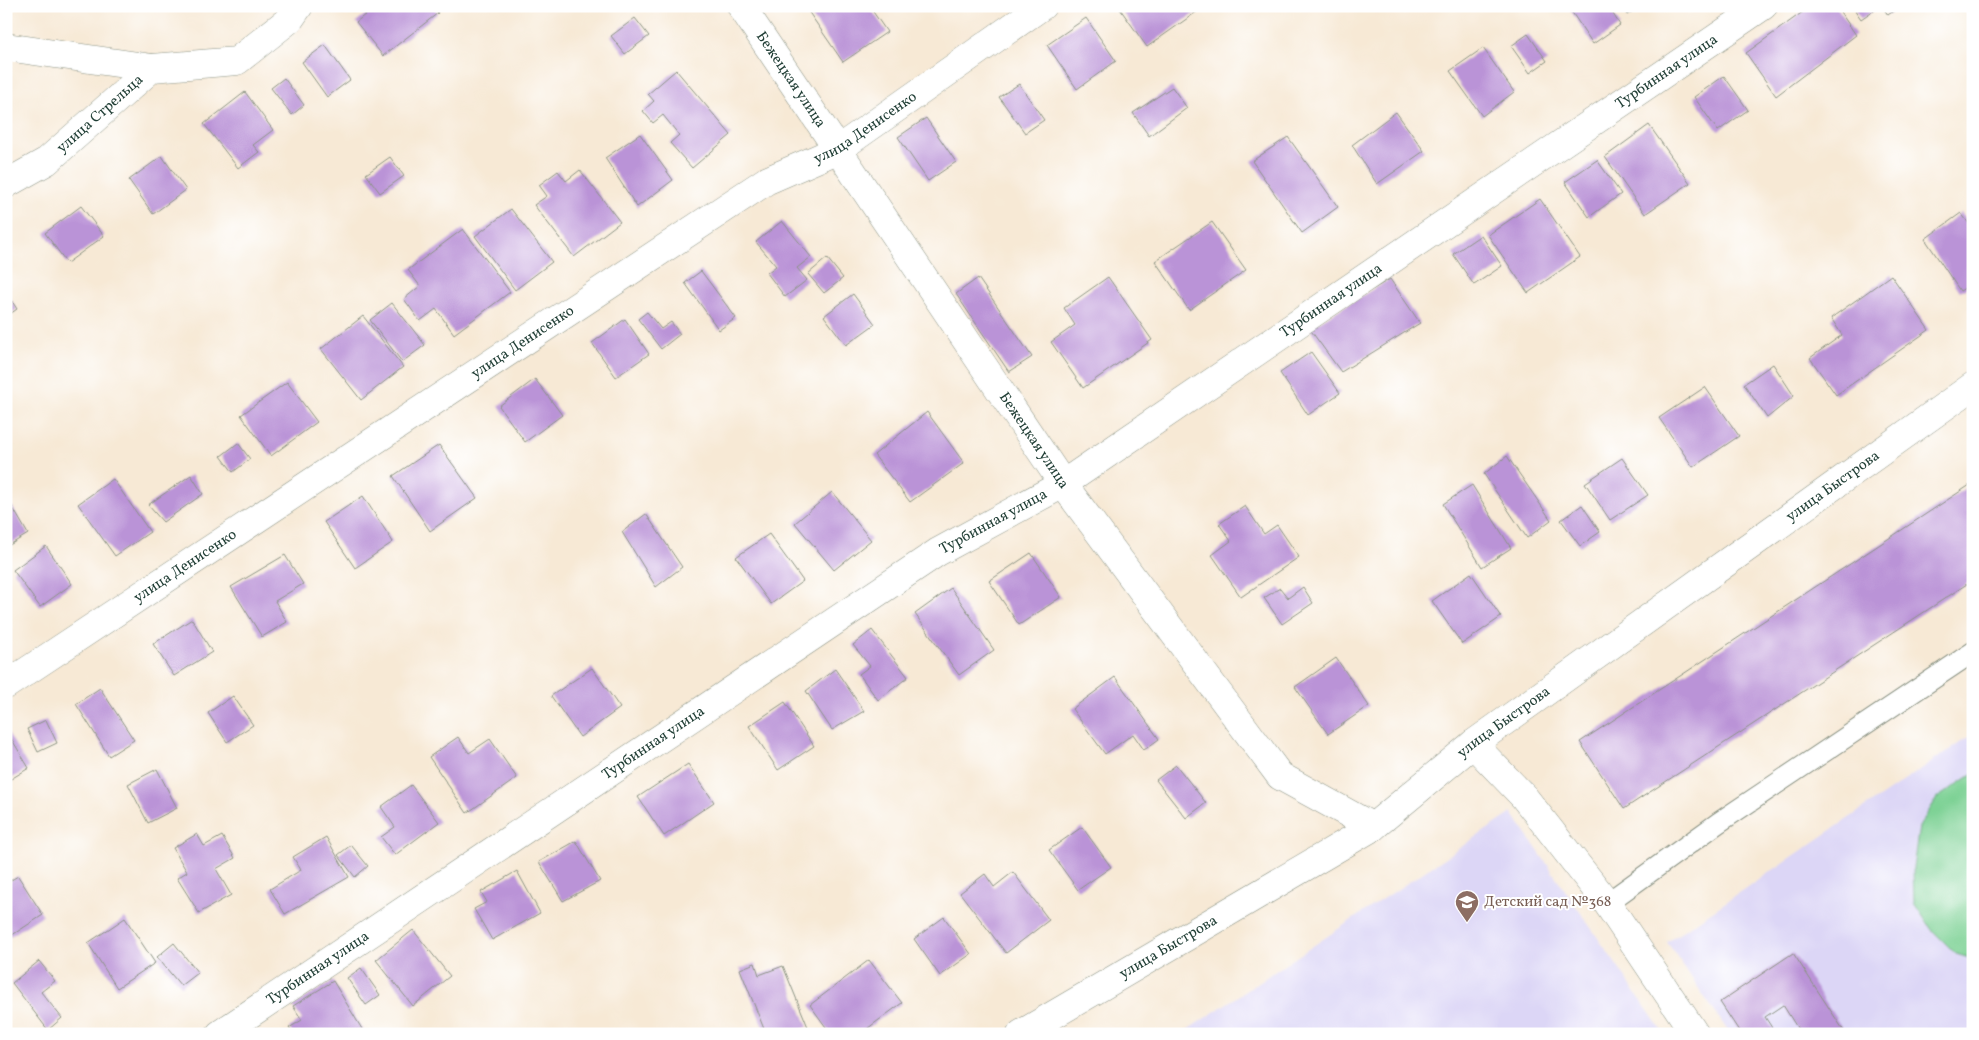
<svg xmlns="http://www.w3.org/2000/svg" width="1979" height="1040" font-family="Vollkorn,serif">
<rect width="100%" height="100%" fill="#fff"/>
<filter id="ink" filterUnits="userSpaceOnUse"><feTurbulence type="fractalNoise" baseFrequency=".02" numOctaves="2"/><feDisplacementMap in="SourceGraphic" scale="10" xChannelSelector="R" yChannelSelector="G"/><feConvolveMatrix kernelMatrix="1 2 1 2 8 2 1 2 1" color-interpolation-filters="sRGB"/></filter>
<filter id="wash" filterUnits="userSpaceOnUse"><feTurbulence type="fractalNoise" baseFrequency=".0096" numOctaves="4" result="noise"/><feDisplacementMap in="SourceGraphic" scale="20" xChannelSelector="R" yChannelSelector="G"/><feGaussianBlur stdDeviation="1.12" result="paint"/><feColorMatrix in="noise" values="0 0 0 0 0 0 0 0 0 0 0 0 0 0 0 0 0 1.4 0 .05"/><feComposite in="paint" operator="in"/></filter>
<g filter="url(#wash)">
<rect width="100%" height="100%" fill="#f7e9d5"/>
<path fill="#dcd6f6" d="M1973,734V1034H1730L1667,942Z
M1512,813L1664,1034H1181Z"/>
<path fill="#7ed295" stroke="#4e8864" d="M1973,774V959L1956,954L1932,930L1914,903L1913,867L1919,827L1937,798Z"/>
<g id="blocks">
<path fill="#ba93d7" d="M376,6H433L438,13L383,56L356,22Z
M815,6H869L887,32L843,62L808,11Z
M1118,6H1201L1202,8L1147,47Z
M1571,6H1608L1620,25L1593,44L1569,8Z
M1621,6H1640L1627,15Z
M1811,6H1836L1856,35L1776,96L1746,53Z
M1852,6H1876L1877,8L1861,19Z
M1882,6H1900L1888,15Z
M635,18L649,36L625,54L611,36Z
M1086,18L1116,61L1077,89L1047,45Z
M1528,34L1547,61L1530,73L1511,46Z
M325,45L350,80L327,97L302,62Z
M1483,48L1514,92L1482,116L1450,71Z
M676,70L731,135L692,168L670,143L679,135L663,115L653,123L643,111L654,101L648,94Z
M1724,76L1748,110L1718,131L1694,97Z
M284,78L304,105L292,115L271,88Z
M1019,84L1044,120L1025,133L999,97Z
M1172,87L1187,108L1149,136L1133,113Z
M245,92L273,130L253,145L259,152L238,168L204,124Z
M1396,112L1424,151L1377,184L1352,145Z
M926,118L956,162L928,181L898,137Z
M1649,125L1690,183L1645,214L1605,157Z
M640,134L673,180L637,207L605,158Z
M1288,137L1338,207L1302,233L1252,161Z
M162,156L186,190L153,214L129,180Z
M390,157L404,176L380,193L366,174Z
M1597,160L1621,194L1589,217L1565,182Z
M580,170L620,222L574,257L534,205L547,196L539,185L558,171L566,181Z
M1540,199L1580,257L1528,293L1488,235Z
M81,206L104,236L67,263L45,233Z
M511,209L552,262L515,290L475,236Z
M1961,213L1973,229V283L1960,291L1925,239Z
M782,221L811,257L797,268L807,280L785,297L767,273L776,266L756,242Z
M1212,222L1246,270L1189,310L1155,261Z
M463,229L510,292L454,334L436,309L420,321L404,299L420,286L408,270Z
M1481,235L1502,266L1474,285L1453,254Z
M827,258L843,278L824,293L808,274Z
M701,271L736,318L719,330L685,283Z
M1891,275L1929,330L1836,395L1810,358L1842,335L1831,318Z
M1108,277L1152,340L1083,388L1051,342L1075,325L1064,308Z
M978,278L1032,357L1009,372L956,294Z
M1390,279L1420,323L1341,372L1309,328Z
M6,292L17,309L6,317Z
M853,294L875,324L846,345L824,316Z
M392,303L425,345L402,362L370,320Z
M647,312L661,329L671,322L680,334L661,349L638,319Z
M363,316L403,367L361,400L321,349Z
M625,319L649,354L616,377L592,343Z
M1311,352L1340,393L1308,415L1280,373Z
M1773,364L1794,396L1767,418L1744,384Z
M535,379L562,415L525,442L499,406Z
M287,382L317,422L271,456L241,415Z
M1705,387L1739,436L1693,467L1659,418Z
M927,412L964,463L910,502L874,455Z
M238,443L250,459L233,472L221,456Z
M439,445L477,498L430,531L393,476Z
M1507,456L1551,520L1527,538L1484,474Z
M1622,458L1648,495L1610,520L1585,483Z
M191,475L203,494L163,522L148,505Z
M113,479L150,532L115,556L78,504Z
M1973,483V580L1624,809L1580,742Z
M1472,485L1511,548L1482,567L1443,504Z
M832,492L871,540L834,570L795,523Z
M6,496L28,534L6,547Z
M363,496L393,542L355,568L324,522Z
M1582,505L1600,532L1580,546L1561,520Z
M1245,506L1264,534L1277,525L1299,557L1241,597L1212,555L1231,541L1219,524Z
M646,514L682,567L656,587L622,532Z
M769,534L803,581L771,604L736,557Z
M46,546L72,584L40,607L13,570Z
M1031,553L1061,597L1019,625L989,581Z
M285,555L303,584L275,601L287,622L262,637L231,587Z
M1471,573L1501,617L1462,644L1432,601Z
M1303,587L1313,603L1282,624L1264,598L1280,588L1288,598Z
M951,588L994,650L959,675L915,614Z
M192,619L212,652L174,676L153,644Z
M872,630L908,677L878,700L859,674L870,666L853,645Z
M1336,658L1369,706L1328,734L1295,687Z
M592,668L620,708L580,737L551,696Z
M835,669L864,711L832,730L806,691Z
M1115,677L1159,739L1144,750L1133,734L1105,754L1072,709Z
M100,688L134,740L109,756L76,704Z
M233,696L253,725L227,742L208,713Z
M785,702L814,746L778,770L749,726Z
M46,720L57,743L38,752L27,729Z
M8,733L29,768L6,782V734Z
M458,737L469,753L490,739L517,778L467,813L429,757Z
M688,764L714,802L664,836L638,797Z
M1176,765L1206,803L1186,818L1156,780Z
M157,769L177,808L148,823L128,784Z
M411,785L439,822L395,855L381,837L395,827L381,807Z
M1082,827L1111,867L1078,890L1049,850Z
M197,834L204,846L222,836L235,858L216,869L231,895L199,913L177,878L187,872L173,848Z
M326,837L349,877L285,914L270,889L301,870L293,857Z
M576,841L600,881L563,901L539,862Z
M351,845L368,866L355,877L338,855Z
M517,871L540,913L492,940L474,909L487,902L481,892Z
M1013,872L1049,920L1006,953L960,893L985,874L994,887Z
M18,876L43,915L6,939V883Z
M944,917L971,954L940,976L914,939Z
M125,918L155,963L117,988L88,943Z
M413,930L450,976L413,1006L376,960Z
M174,943L198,973L181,986L157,957Z
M1793,953L1846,1034H1801L1783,1005L1765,1017L1776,1034H1741L1720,1002Z
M869,960L902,1003L860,1034H831L810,1005Z
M39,961L55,981L41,992L62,1018L48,1030L12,983Z
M755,963L759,975L783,966L808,1027L792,1034H766L740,969Z
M361,968L380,995L366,1005L347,978Z
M333,981L365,1034H293L289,1028L302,1020L293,1006Z"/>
</g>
</g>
<g filter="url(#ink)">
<use href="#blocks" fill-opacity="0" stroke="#8b9384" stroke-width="1"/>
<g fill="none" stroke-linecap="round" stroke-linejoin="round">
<g stroke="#8b9384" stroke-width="22">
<path id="service" d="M1607,903L1718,823L1973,652"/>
</g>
<g stroke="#8b9384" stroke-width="29">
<g id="minor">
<path id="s1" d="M741,6L1063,484L1280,776L1373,827"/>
<path d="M6,47L152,68"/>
<path id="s2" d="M6,184L47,161L152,68L237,61L290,19L299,6"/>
<path id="s3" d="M6,685L766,181L837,150L1042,6"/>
<path d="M1473,744L1524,797L1607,903L1695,1034"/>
<path id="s4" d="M220,1034L938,552L1063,484L1763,6"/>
<path id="s5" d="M1021,1034L1373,827L1473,744L1973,386"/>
</g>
</g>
<use href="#service" stroke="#fff" stroke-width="20"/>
<use href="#minor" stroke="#fff" stroke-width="28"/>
</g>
</g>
<defs>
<g id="school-pin" transform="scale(1.25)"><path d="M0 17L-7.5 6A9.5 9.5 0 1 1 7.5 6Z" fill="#8d6e63" stroke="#fff"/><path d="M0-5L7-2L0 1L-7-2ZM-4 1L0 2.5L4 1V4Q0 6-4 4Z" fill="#fff"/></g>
</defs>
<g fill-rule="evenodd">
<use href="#school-pin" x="1467" y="902"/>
</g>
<g text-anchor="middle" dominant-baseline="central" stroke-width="4" stroke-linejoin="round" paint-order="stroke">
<g font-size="15" fill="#1f3d34" stroke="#fff">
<text stroke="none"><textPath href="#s4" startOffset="1738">Турбинная улица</textPath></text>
<text stroke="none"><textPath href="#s1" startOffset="89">Бежецкая улица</textPath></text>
<text stroke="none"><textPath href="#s2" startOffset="118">улица Стрельца</textPath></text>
<text stroke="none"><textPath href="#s3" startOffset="1025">улица Денисенко</textPath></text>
<text stroke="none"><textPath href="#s4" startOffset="1332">Турбинная улица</textPath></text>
<text stroke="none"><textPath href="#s3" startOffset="620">улица Денисенко</textPath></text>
<text stroke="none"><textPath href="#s1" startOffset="524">Бежецкая улица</textPath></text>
<text stroke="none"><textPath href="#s5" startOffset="981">улица Быстрова</textPath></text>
<text stroke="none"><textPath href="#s4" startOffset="928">Турбинная улица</textPath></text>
<text stroke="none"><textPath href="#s3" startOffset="215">улица Денисенко</textPath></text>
<text stroke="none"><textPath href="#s5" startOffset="576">улица Быстрова</textPath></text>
<text stroke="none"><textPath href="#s4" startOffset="522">Турбинная улица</textPath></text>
<text stroke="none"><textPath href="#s5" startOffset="171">улица Быстрова</textPath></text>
<text stroke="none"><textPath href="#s4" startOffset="118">Турбинная улица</textPath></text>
</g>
<g font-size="15" fill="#785e54" stroke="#fff" text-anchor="start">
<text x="1484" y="902">Детский сад №368</text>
</g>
</g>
<rect width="1979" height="1040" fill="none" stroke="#fff" stroke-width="25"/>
</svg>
